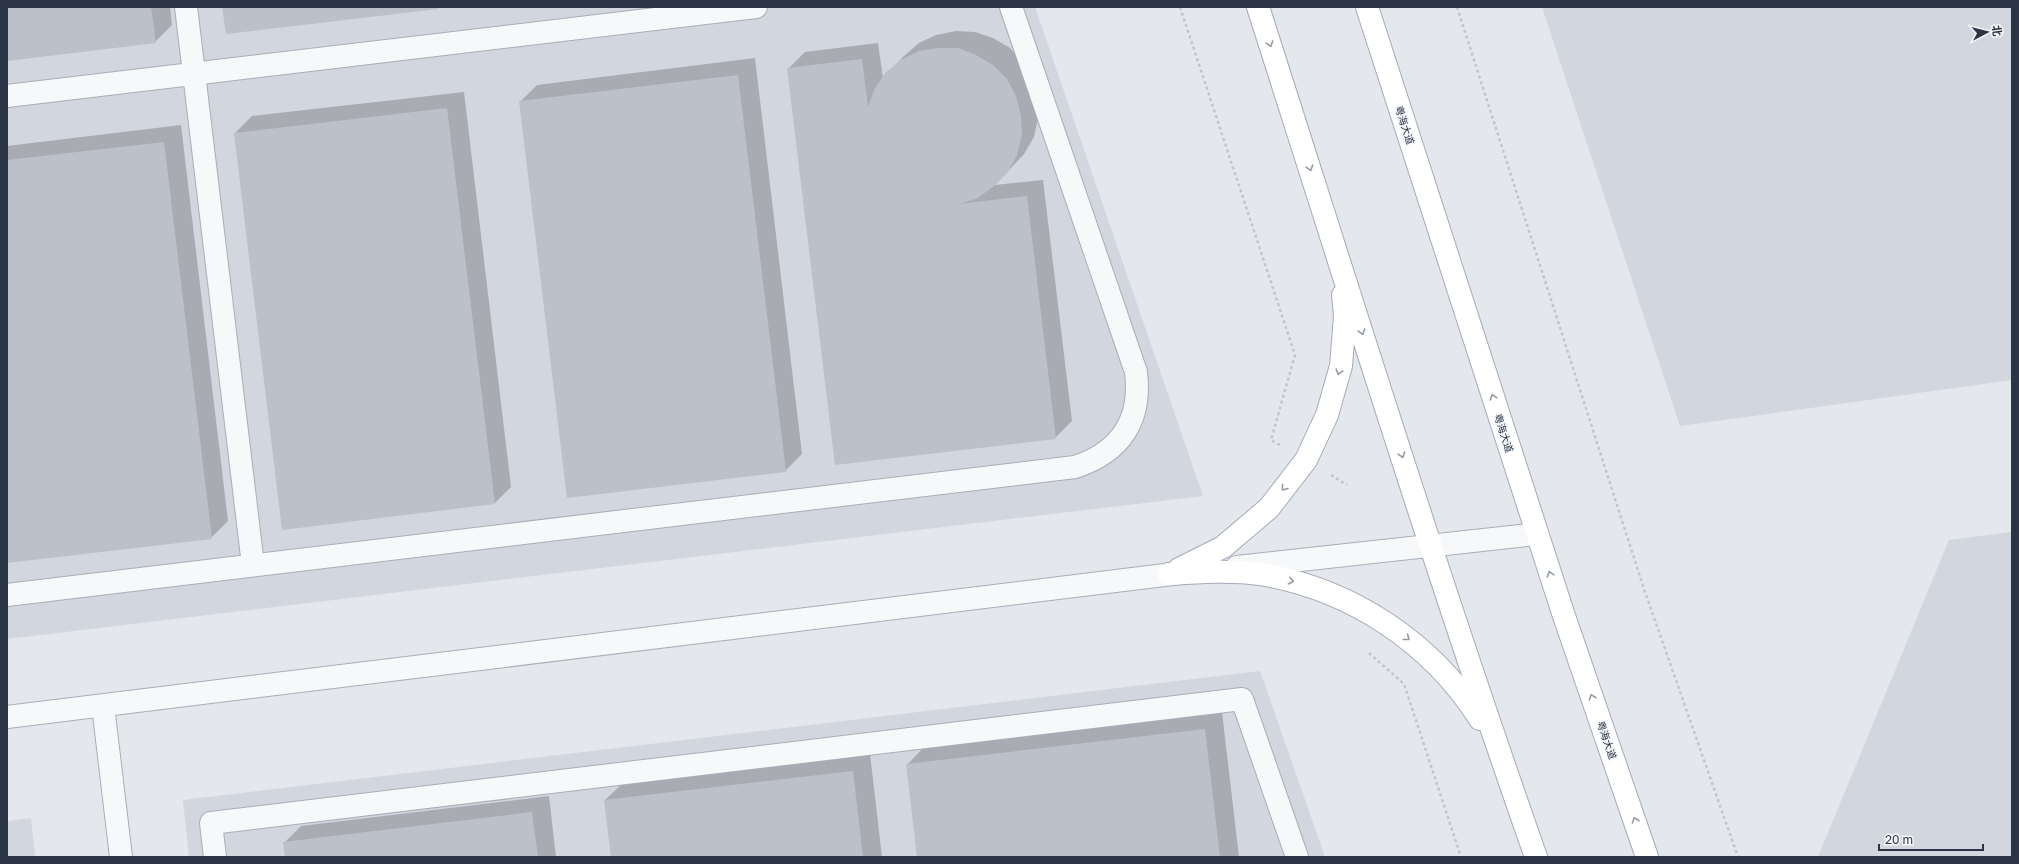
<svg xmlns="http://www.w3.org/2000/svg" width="2019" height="864" font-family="'Golos Text','Noto Sans SC',sans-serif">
<rect width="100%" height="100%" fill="#e4e7ec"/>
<path fill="#d2d6de" d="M7,7H1035L1203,496L7,639Z
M1542,7H2012V380L1680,426Z
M2012,532V857H1818L1949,540Z
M1260,671L1325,857H189L183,800Z
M31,818L35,857H7V821Z"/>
<path fill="#0003" d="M7,7H170L172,25L155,42L7,60Z
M956,31L975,32L993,38L1010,48L1023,63L1038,118L1034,137L1024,154L995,185L1043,180L1072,421L1055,438L788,69L805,52L878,43L883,78L904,56L919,43L936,35Z
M755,58L802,454L785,471L520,102L537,85Z
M464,92L511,487L494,504L235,133L252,116Z
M181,125L228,521L211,538L7,562V146Z
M1222,712L1239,857H918L907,765L923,748Z
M870,754L882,857H612L605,800L622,784Z
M549,796L556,857H286L284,843L301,826Z"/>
<path fill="#bbc0ca" d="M7,7H151L156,43L7,61Z
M222,7H438V9L226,34Z
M938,48H958L976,55L993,65L1007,79L1016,96L1021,116L1022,135L1017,155L1008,172L994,186L978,198L959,204L1027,196L1056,439L835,465L787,68L862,59L868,107L875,88L886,72L901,60L919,51Z
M738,75L786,472L567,498L519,101Z
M447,108L495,504L282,530L234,133Z
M164,142L212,539L7,563V160Z
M1205,729L1220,857H917L906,764Z
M853,771L863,857H611L604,800Z
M532,812L538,857H285L283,842Z"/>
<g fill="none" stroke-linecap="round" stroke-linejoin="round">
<g stroke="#a9aeb7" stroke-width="24">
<path id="minor" d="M186,7L253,565
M7,96L756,7
M1237,567L1537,534
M7,595L1075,467C1121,452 1142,420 1136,372L1011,7
M103,706L121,857
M7,717L1189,572
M215,857L211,823L1242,699L1297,857"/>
</g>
<g stroke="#a3abb8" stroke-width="24">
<path id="major" d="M1258,7C1349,291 1437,576 1536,857
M1367,7L1564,616L1647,857
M1179,569L1223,547L1269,508L1306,460L1327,415L1341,366L1345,316L1343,295
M1169,574C1200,572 1230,570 1260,574C1351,589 1431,642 1480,719"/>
</g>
<path stroke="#c2c5cb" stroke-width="2.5" stroke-dasharray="3 3" stroke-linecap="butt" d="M1180,7L1295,355L1271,440L1280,445
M1457,7L1644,589L1738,857
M1331,475L1347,485
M1369,653L1404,684L1461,857"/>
<use href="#minor" stroke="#f7f8fa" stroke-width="22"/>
<use href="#major" stroke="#fff" stroke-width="22"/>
</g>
<defs><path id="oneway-chevron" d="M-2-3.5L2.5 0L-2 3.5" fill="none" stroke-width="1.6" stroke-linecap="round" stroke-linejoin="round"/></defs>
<g stroke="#959aa2">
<use href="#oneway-chevron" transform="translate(1270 44) rotate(72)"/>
<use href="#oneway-chevron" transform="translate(1310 168) rotate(72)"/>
<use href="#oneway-chevron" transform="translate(1362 332) rotate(72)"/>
<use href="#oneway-chevron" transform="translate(1339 372) rotate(105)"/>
<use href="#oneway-chevron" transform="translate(1493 397) rotate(-108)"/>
<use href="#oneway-chevron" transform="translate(1402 455) rotate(72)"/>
<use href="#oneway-chevron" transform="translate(1284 488) rotate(128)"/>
<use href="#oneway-chevron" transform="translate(1550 574) rotate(-108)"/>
<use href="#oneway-chevron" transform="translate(1291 581) rotate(13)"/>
<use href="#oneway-chevron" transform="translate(1407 638) rotate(38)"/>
<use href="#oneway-chevron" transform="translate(1592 697) rotate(-109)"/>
<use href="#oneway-chevron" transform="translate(1635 820) rotate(-109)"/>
</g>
<g text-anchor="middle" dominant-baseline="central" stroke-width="3" stroke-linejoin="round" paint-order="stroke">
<g font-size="10" fill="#2b3445" stroke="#f4f6f9">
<text transform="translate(1405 125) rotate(72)">粤海大道</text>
<text transform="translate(1504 433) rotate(72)">粤海大道</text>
<text transform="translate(1607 740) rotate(71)">粤海大道</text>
</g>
</g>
<rect width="2019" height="864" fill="none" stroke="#2b3445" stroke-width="16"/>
<g transform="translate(1987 32) rotate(83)" stroke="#f4f6f9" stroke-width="3" paint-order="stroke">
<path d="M0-3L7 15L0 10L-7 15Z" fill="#2b3445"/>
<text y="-6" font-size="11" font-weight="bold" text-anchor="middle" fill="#2b3445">北</text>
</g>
<path d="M1879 844v6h104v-6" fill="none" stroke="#2b3445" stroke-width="2"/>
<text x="1885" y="844" font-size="12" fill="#2b3445" stroke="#f4f6f9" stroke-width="3" paint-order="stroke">20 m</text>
</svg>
